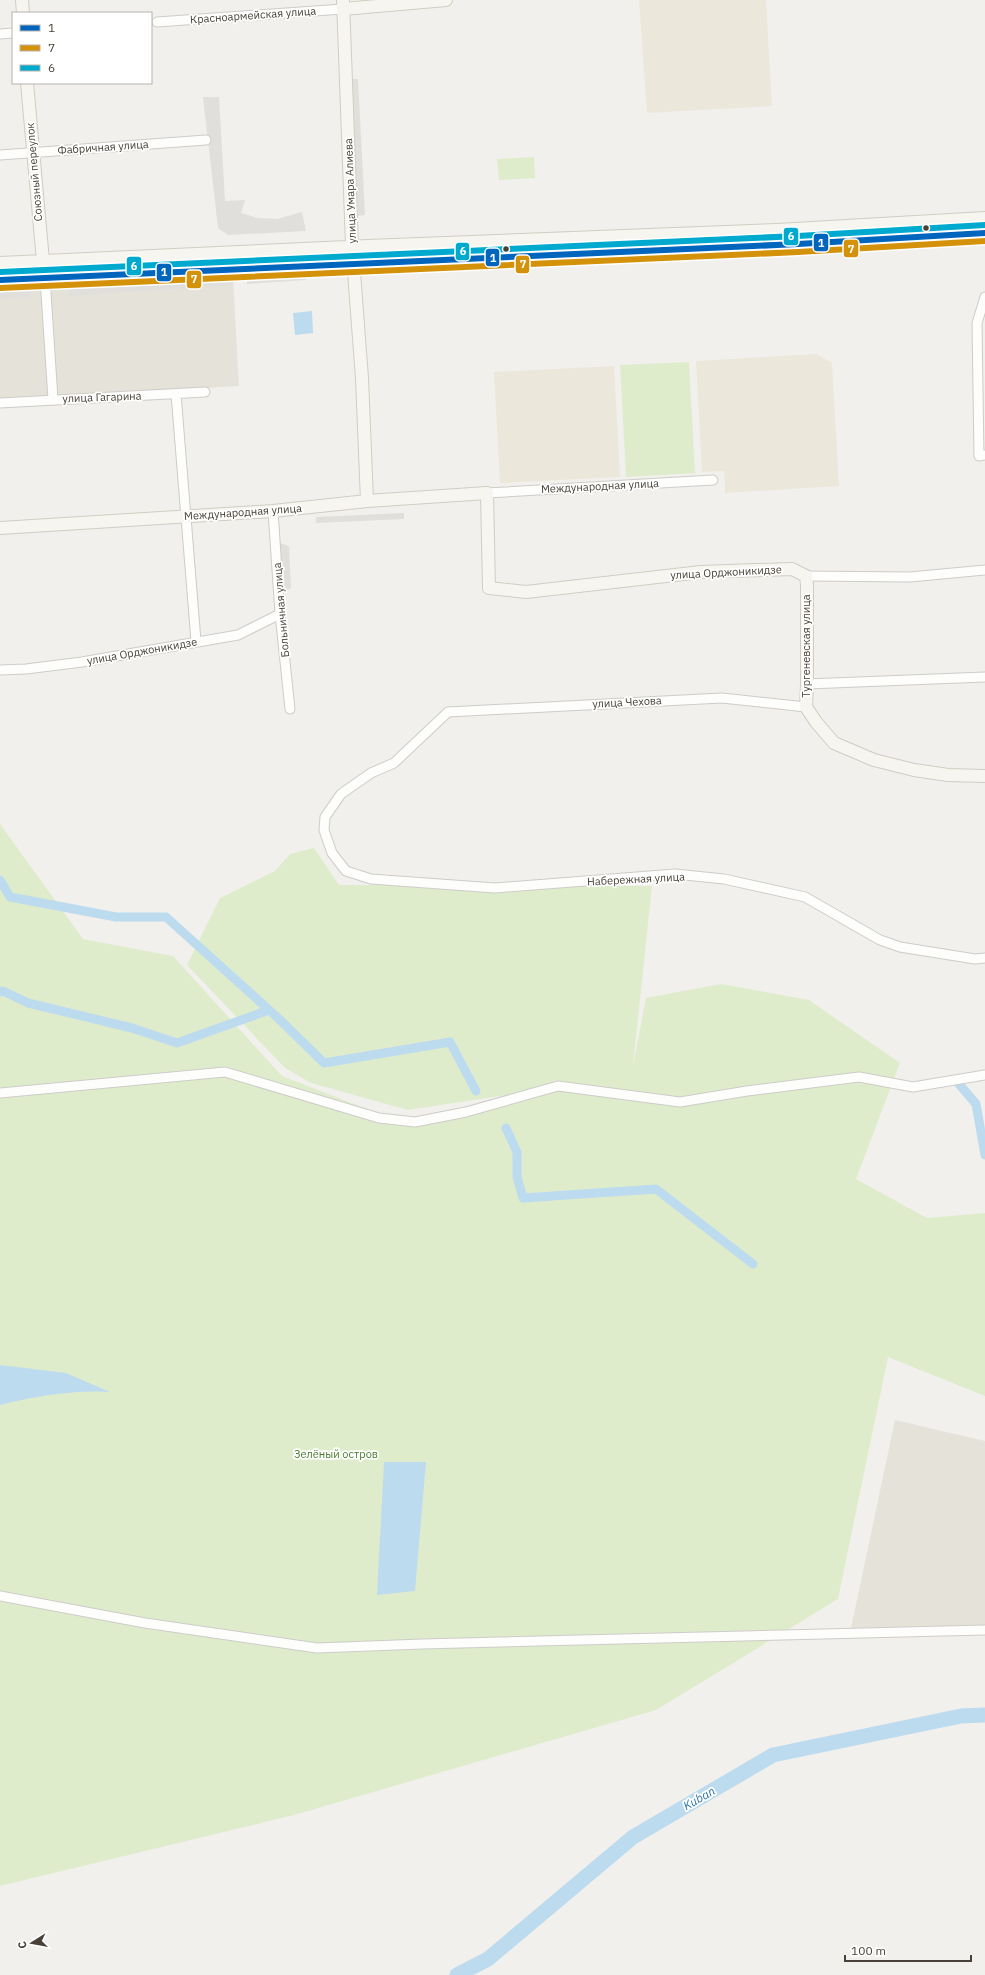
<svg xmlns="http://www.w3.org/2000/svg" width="985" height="1975" font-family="'IBM Plex Sans',sans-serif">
<rect width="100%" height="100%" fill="#f1f0ec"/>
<path fill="#e5e2d9" d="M233,278L239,386L0,400V287L69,284V289Z
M895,1420L985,1441V1625L851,1628Z"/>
<path fill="#ece7db" d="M639,0H766L772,106L647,113Z
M817,354L832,363L839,486L725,493L724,471L702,472L696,361Z
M614,366L620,477L500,483L494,372Z"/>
<path fill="#dfeccc" d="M534,157L535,178L499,180L497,159Z
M689,362L695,473L626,477L620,365Z
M0,824L83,939L173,956L282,1076L413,1127L546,1089L408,1110L311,1083L285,1068L187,965L220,898L275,871L290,854L314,848L339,885L652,886L633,1066L646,998L721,984L809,1000L900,1063L856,1179L927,1218L985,1213V1396L888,1357L838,1599L656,1710L294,1815L0,1886Z"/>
<path fill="#e0dfdb" d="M351,79H358L365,215L358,216Z
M203,97H219L225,201L245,200L241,213L258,218L277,219L302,212L306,231L228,235L218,228Z
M306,273V280L247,284V277Z
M233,278V285L69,296V289Z
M30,289V297L0,299V291Z
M404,513V519L316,523V517Z
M280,543L289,546L291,588L282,593Z"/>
<path fill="#bcdbef" d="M312,311L313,333L295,335L293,313Z
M0,1365L66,1373L110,1392C72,1390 37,1396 0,1405Z
M384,1462H426L415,1591L377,1595Z"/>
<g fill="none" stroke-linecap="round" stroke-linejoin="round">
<path stroke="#bcdbef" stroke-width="9" d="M0,880L10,897L116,917H166L278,1018L324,1063L450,1042L476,1091
M0,992L3,991L28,1003L132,1028L177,1043L269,1010
M959,1084L976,1104L985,1155
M506,1128L517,1152V1177L523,1198L656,1189L753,1264"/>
<path stroke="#bcdbef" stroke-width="15" d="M457,1975L488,1959L633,1837L773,1755L961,1716L985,1715"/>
<g stroke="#ceccc8" stroke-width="11">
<path id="street" d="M157,22L343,9
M0,34L13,33
M0,155L206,140
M45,278L53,399
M985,297L977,323L979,456L985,455
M176,394L196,641
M0,403L205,392
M487,493L713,480
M273,511L280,614L290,709
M806,576L910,577L985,570
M0,670L26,669L82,662L238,635L280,614
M807,684L985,677
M806,707L722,698L448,712L394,763L371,773L341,794L325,817L324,830L332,853L346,871L371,879L495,888L675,874L724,879L805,897L880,940L900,947L975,959L985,958
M0,1093L225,1072L379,1118L415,1122L466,1112L558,1086L680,1102L747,1091L859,1077L913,1087L985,1075
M0,1596L145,1623L317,1648L422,1644L985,1630"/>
</g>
<g stroke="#d1cdc3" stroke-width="14">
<path id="secondary" d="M22,0L23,13
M343,0L352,246L362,378L367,501
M343,9L446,0
M27,83L43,261
M0,263L368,246L777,230L985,218
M0,280L798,244L985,233
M0,528L273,511L367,501L487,493L489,588L526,592L701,572L728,571L792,569L806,576L807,585V684L806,707L816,722L834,743L874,760L914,770L948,775L985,776"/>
</g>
<use href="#street" stroke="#fdfdfc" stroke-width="9"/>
<use href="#secondary" stroke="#f7f5ef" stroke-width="12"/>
<g stroke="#fff" stroke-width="9">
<path id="bus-1" d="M0,280L798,244L985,233"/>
</g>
<g stroke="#fff" stroke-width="9">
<path id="bus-2" d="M0,288L798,252L985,241"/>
</g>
<g stroke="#fff" stroke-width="9">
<path id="bus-3" d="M0,272L798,236L985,225"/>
</g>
<use href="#bus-1" stroke="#0065bd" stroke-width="6"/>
<use href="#bus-2" stroke="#d4920b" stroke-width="6"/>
<use href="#bus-3" stroke="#00a9ce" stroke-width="6"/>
</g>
<g fill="#484137" stroke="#fff" stroke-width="1.5">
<circle cx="926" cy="228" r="3.5"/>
<circle cx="506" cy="249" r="3.5"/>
</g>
<g text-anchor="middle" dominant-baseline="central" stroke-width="3.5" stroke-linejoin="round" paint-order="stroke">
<g font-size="11" fill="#484137" stroke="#fff">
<text transform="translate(253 15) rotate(-4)">Красноармейская улица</text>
<text transform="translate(103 147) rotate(-4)">Фабричная улица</text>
<text transform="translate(34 172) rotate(-95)">Союзный переулок</text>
<text transform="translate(350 191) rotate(-92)">улица Умара Алиева</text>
<text transform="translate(102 397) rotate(-2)">улица Гагарина</text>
<text transform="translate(600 486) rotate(-3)">Международная улица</text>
<text transform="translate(243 512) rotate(-4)">Международная улица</text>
<text transform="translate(726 572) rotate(-3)">улица Орджоникидзе</text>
<text transform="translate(281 610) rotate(-95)">Больничная улица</text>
<text transform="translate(806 646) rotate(-90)">Тургеневская улица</text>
<text transform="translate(142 651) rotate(-10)">улица Орджоникидзе</text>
<text transform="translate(627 702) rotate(-3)">улица Чехова</text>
<text transform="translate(636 879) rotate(-3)">Набережная улица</text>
</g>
<g font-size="11" fill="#487a2a" stroke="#fff">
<text x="336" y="1454">Зелёный остров</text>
</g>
<g font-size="12" font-style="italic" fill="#2e77ac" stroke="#fff">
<text transform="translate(699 1798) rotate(-30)">Kuban</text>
</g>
</g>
<g stroke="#fff" stroke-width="1.5">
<rect x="783" y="227" width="16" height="19" rx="4" fill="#00a9ce"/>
<rect x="813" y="233" width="16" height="19" rx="4" fill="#0065bd"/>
<rect x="843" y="239" width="16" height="19" rx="4" fill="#d4920b"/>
<rect x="455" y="242" width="15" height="19" rx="4" fill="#00a9ce"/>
<rect x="485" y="248" width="15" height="19" rx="4" fill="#0065bd"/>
<rect x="515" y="255" width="15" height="19" rx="4" fill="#d4920b"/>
<rect x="126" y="256" width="16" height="20" rx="4" fill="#00a9ce"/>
<rect x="156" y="263" width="16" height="19" rx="4" fill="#0065bd"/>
<rect x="186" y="270" width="16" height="19" rx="4" fill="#d4920b"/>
</g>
<g font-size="11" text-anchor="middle" font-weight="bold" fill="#fff">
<text x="791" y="240">6</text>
<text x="821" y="247">1</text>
<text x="851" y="253">7</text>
<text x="463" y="255">6</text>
<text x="493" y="262">1</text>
<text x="523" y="268">7</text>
<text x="134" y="270">6</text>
<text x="164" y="276">1</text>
<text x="194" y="283">7</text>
</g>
<rect x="12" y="12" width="140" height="72" fill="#ffffff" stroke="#b6b3af"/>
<rect x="20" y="25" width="20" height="6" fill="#0065bd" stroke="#b6b3af"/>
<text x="48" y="32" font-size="12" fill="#484137">1</text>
<rect x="20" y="45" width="20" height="6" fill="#d4920b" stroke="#b6b3af"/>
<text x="48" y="52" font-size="12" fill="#484137">7</text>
<rect x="20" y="65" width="20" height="6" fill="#00a9ce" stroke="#b6b3af"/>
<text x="48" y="72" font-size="12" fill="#484137">6</text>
<g transform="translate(32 1943) rotate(259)" stroke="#ffffff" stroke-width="3" paint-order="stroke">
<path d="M0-3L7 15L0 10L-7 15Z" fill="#484137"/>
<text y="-6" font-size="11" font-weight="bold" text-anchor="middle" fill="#484137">С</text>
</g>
<path d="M845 1955v6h126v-6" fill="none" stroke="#484137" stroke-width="2"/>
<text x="851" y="1955" font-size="12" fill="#484137" stroke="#ffffff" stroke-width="3" paint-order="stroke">100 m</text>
</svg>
